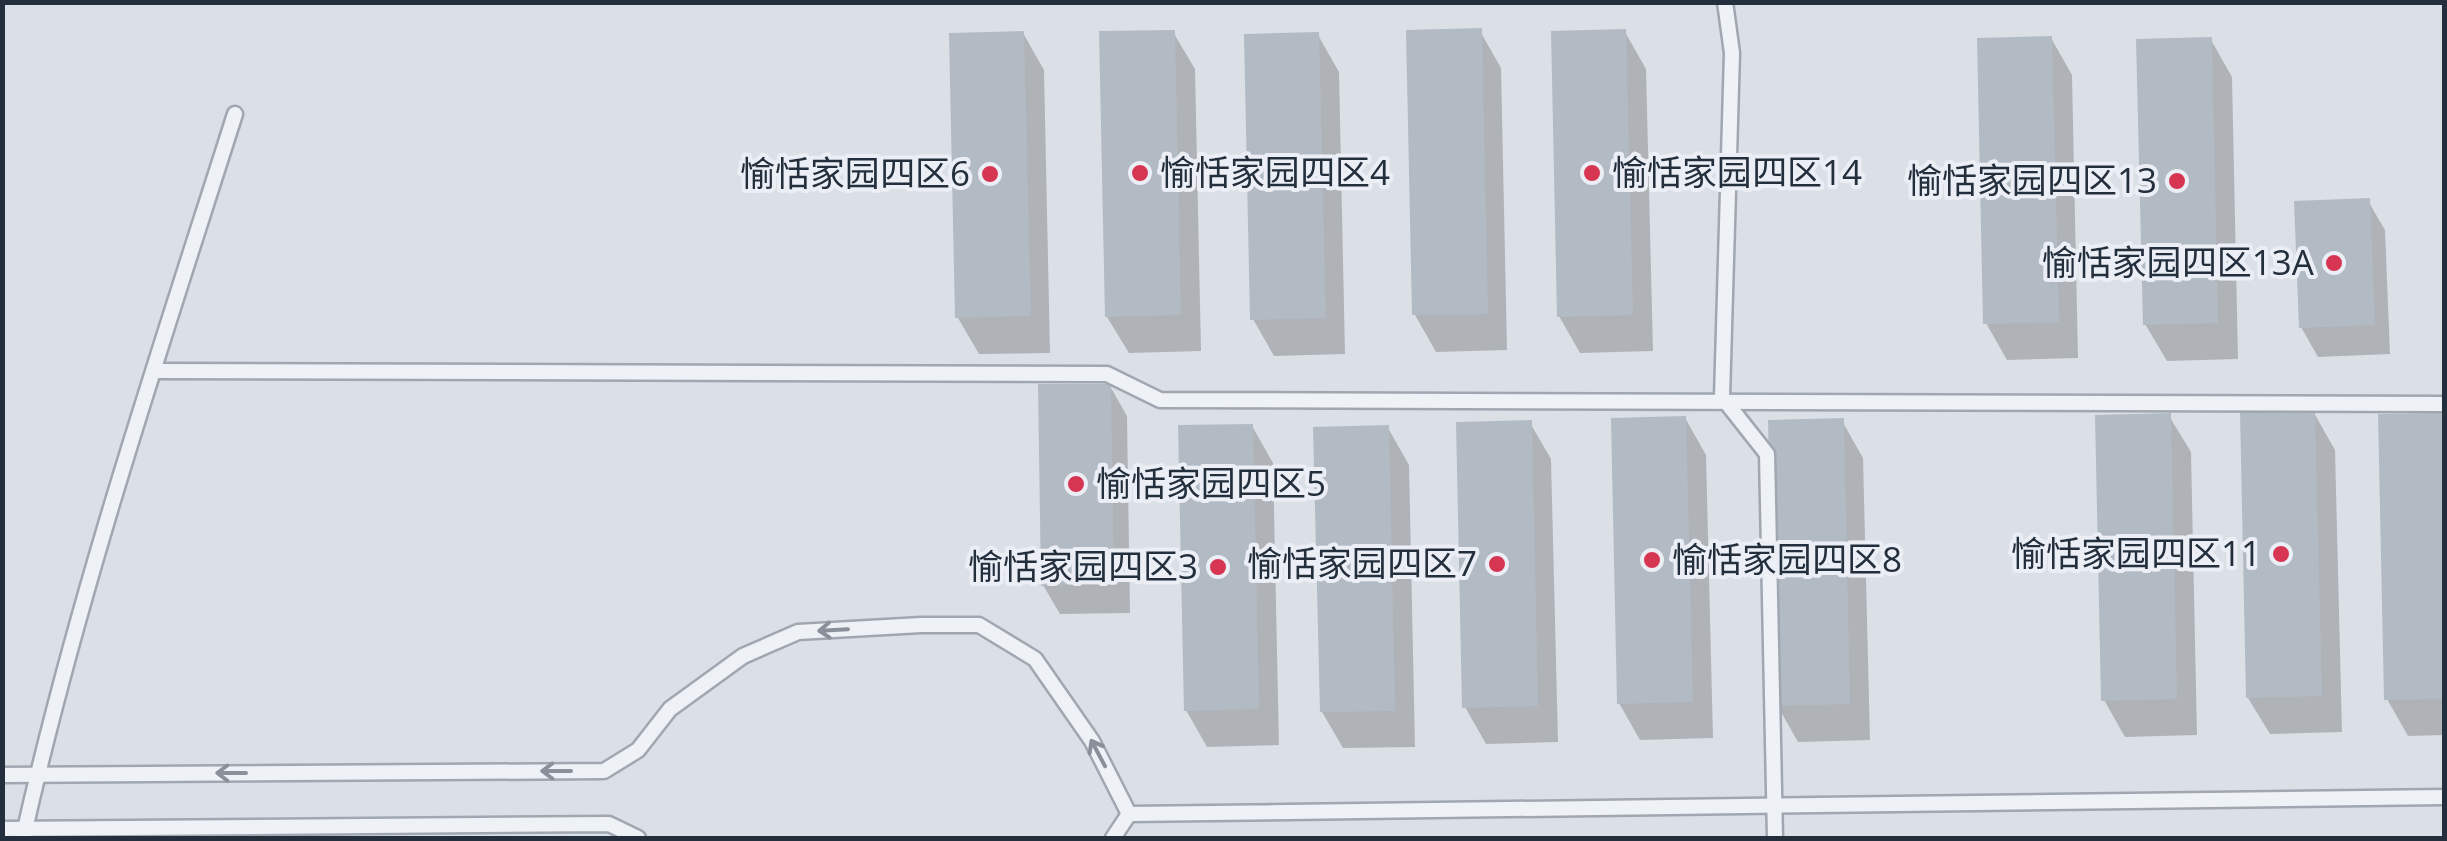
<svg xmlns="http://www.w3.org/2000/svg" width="2447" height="841" font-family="'Open Sans','Noto Sans SC',sans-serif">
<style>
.shadow{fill:#0003}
.building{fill:#b2bac4}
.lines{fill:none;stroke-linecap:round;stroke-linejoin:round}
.service-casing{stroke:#a0a7b1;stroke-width:19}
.service{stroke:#eef1f5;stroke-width:14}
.oneway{stroke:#89909a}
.poi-dot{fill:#d73653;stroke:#ebeff5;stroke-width:4}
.labels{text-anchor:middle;stroke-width:8;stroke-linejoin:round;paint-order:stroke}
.poi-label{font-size:35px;fill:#242f3e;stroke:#ebeff5;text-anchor:end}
</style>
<rect width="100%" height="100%" fill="#dbe0e7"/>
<g class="shadow">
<polygon points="1480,31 1501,68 1507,350 1436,352 1415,315"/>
<polygon points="1173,32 1195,69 1201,351 1129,353 1107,317"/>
<polygon points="1625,32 1646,69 1653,351 1580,353 1559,316"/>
<polygon points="1023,33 1044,70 1050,353 979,354 958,318"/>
<polygon points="1318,35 1339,72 1345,354 1274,356 1253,319"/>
<polygon points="2051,38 2072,75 2078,358 2007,360 1986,323"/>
<polygon points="2211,40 2232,77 2238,359 2167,361 2145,324"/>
<polygon points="2368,201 2385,230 2390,354 2318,357 2301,327"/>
<polygon points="1110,386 1127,416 1130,613 1060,614 1043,585"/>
<polygon points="2314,413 2335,450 2342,732 2270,734 2248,698"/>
<polygon points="2444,415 2444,735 2408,736 2387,699 2381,417"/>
<polygon points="2169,416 2191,452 2197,735 2125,737 2104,700"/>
<polygon points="1685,418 1706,455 1713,738 1640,740 1619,703"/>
<polygon points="1842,421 1863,458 1870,740 1798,742 1777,705"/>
<polygon points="1530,423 1551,459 1558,742 1486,744 1465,707"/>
<polygon points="1252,426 1273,463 1279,745 1207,747 1186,710"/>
<polygon points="1388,428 1409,465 1415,747 1343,748 1322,712"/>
</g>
<g class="building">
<polygon points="1482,28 1488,314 1412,315 1406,30"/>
<polygon points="1626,29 1633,315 1557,317 1551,31"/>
<polygon points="1175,30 1181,315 1105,317 1099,31"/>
<polygon points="1024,31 1031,316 955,318 949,33"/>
<polygon points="1319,32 1326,318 1250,320 1244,34"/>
<polygon points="2052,36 2059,322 1983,324 1977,38"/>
<polygon points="2212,37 2218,323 2143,325 2136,39"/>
<polygon points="2370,198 2375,325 2299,328 2294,201"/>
<polygon points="1038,384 1111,384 1114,584 1041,586"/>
<polygon points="2315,411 2322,696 2246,698 2240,412"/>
<polygon points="2171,413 2177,699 2101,701 2095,415"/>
<polygon points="2444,413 2444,699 2384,700 2378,414"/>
<polygon points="1686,416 1693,702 1617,704 1611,418"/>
<polygon points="1844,418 1850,704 1774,706 1768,420"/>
<polygon points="1532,420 1538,706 1462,708 1456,422"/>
<polygon points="1253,424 1259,709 1184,711 1178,425"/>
<polygon points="1389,425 1395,711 1320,712 1313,427"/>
</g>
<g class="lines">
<g class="service-casing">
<g id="service">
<polyline points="1725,2 1732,53 1722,397 1767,454 1775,838"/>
<polyline points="154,371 1107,374 1160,400 2444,404"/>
<polyline points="2,775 604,771 638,750 670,709 743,656 798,632 921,625 979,625 1035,659 1092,741 1129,814 1113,838"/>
<polyline points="1129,814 2444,797"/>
<polyline points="2,829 609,824 638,838"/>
<path d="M23,838C78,593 159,353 235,114"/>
</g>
</g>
<use href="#service" class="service"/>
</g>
<defs><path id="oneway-shaft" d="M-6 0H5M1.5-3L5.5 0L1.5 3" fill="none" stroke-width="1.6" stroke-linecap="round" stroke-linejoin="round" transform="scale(2.5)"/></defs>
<g class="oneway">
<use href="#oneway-shaft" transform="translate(833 630) rotate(177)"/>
<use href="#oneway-shaft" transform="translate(1098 753) rotate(-118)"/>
<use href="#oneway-shaft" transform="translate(556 771) rotate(180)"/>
<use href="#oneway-shaft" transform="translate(231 773) rotate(180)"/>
</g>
<g class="poi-dot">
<circle cx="1140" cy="173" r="10"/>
<circle cx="1592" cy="173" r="10"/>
<circle cx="990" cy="174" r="10"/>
<circle cx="2177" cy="181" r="10"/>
<circle cx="2334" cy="263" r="10"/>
<circle cx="1076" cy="484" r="10"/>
<circle cx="2281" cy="554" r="10"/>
<circle cx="1652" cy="560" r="10"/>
<circle cx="1497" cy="564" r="10"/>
<circle cx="1218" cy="567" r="10"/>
</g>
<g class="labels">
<g class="poi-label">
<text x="1160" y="185" text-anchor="start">愉恬家园四区4</text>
<text x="1612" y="185" text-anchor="start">愉恬家园四区14</text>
<text x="970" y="186">愉恬家园四区6</text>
<text x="2157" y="193">愉恬家园四区13</text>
<text x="2314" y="275">愉恬家园四区13A</text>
<text x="1096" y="496" text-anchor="start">愉恬家园四区5</text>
<text x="2261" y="566">愉恬家园四区11</text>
<text x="1672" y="572" text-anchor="start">愉恬家园四区8</text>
<text x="1477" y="576">愉恬家园四区7</text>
<text x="1198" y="579">愉恬家园四区3</text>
</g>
</g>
<rect width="2447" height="841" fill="none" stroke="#242f3e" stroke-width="10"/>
</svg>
